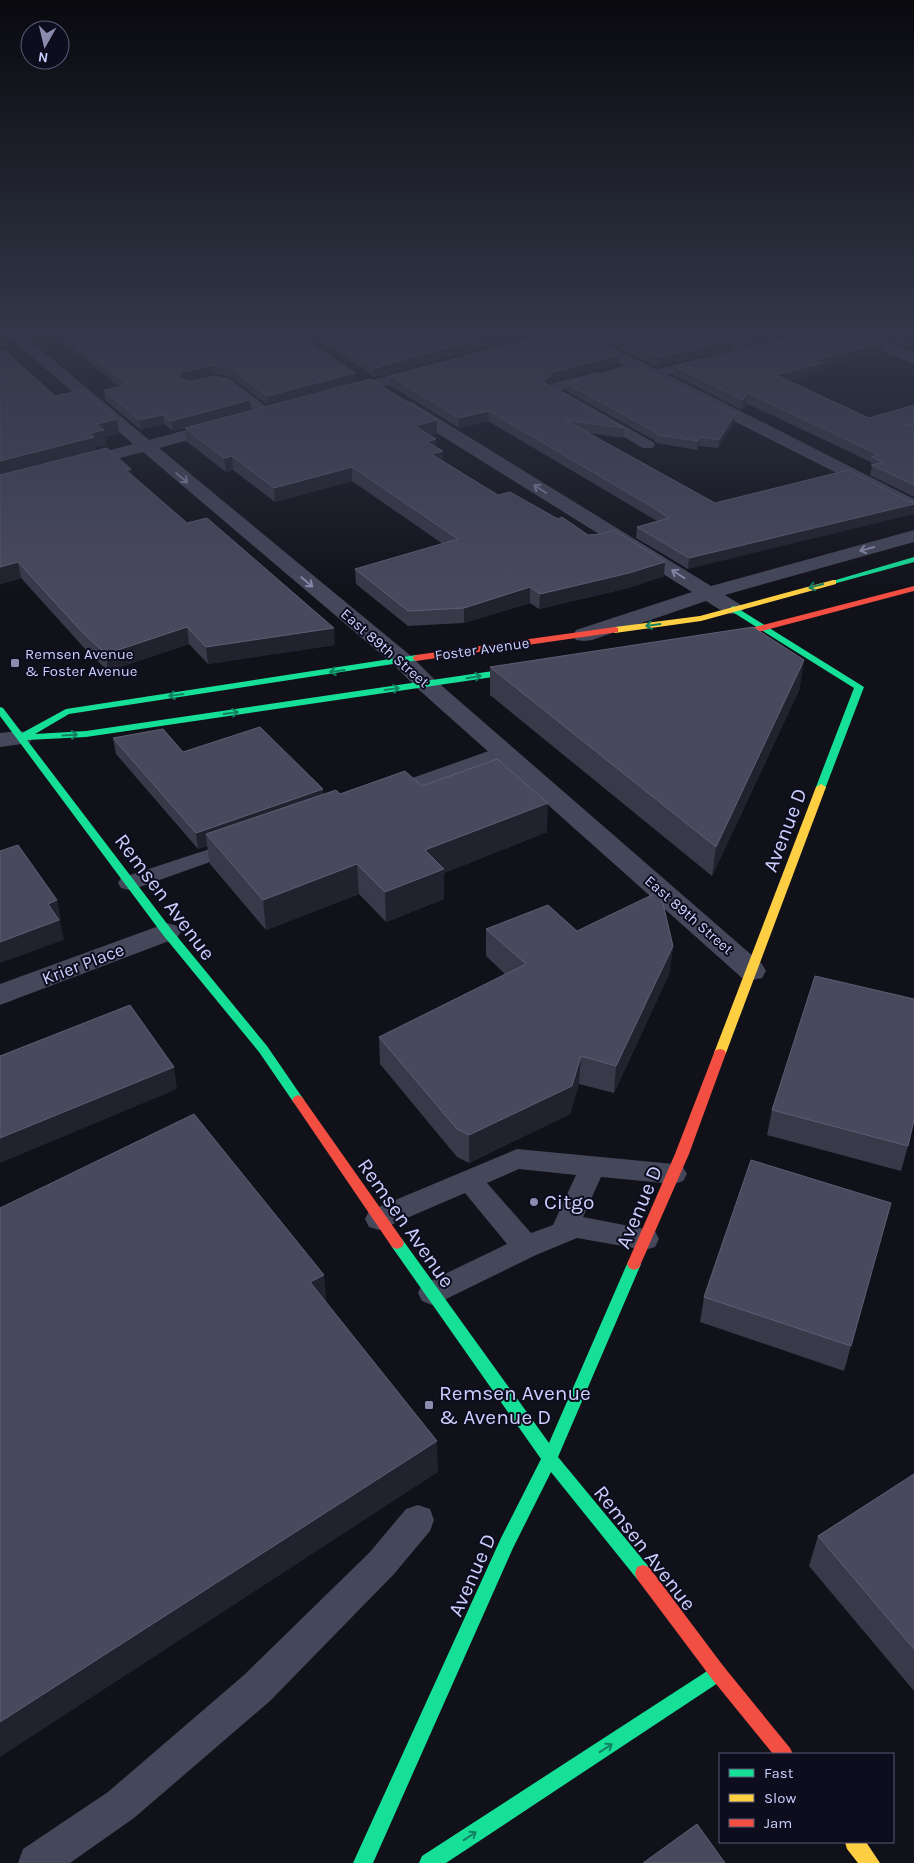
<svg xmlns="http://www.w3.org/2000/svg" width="914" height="1863" font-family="Karla,sans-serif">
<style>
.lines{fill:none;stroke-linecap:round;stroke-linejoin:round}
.lane{fill:#45485b;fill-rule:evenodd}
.street{fill:#45485b;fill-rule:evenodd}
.fast{fill:#16e098;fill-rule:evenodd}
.slow{fill:#ffcf43;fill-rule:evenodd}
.jam{fill:#f24e42;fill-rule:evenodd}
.wall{fill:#39394a}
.shaded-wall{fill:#22222e}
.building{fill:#49495d;stroke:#5d5e76}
.oneway{stroke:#888cac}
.oneway2{stroke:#128161}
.poi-dot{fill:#8a8cae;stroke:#0d0d1e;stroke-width:2}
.labels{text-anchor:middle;stroke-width:4;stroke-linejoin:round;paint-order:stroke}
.far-street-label{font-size:15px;fill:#cbcffd;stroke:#0d0d1e}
.far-poi-label{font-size:15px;fill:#cbcffd;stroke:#0d0d1e;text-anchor:start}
.street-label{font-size:18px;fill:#cbcffd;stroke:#0d0d1e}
.near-street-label{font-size:21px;fill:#cbcffd;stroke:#0d0d1e}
.near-poi-label{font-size:21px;fill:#cbcffd;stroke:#0d0d1e;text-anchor:start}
</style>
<rect width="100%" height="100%" fill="#11111a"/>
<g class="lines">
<g class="lane">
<polygon points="706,333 723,333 754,348 756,351 754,354 655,378 650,377 649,374 650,371 738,350"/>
<polygon points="596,372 601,373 603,376 601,379 561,390 653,442 655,445 653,448 643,448 545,391 553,383"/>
<polygon points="214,376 229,378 275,413 268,417 263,416 220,385 214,384 192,389 185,385 187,382"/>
<polygon points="503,746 510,748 513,752 510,756 395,797 388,799 381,797 378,793 381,789"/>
<polygon points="237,840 244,842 248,846 244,850 137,888 129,890 121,888 118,883 121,878"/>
<path d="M517,1149L674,1164L683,1167L687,1174L683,1181L674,1184L601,1177L583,1217L655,1231L659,1239L655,1247L645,1250L577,1238L536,1255L442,1301L432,1305L422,1301L418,1293L422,1285L507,1244L465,1193L379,1230L369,1227L365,1219L369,1211ZM519,1169L576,1175L553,1225L531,1233L487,1183Z"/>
<polygon points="418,1505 430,1509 434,1520 430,1531 394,1574 270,1701 134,1818 70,1863 18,1863 23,1849 108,1792 244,1675 370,1552 406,1509"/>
</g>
<g class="street">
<polygon points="4,333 21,333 149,440 223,420 229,421 231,425 229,429 159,448 411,656 434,679 762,964 766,971 762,978 752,980 742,978 418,689 395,666 143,452 78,469 72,468 69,464 72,460 133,444"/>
<polygon points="563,333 583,333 713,397 914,499 914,512 565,336"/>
<polygon points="845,333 866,333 914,353 914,364 847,336"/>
<polygon points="425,366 431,368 433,371 431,374 341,398 335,396 333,393 335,390"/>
<path d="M406,401L412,402L711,586L914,530V542L725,595L741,605L744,609L741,613C727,617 718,608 706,601L592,640L584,641L576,640L573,635L576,630L692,592L400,410L398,406L400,402Z"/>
<polygon points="21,731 29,733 33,738 29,743 0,747 0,733"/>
<polygon points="167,923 177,926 181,932 177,938 0,1005 0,984"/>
</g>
<g class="fast">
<polygon points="914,557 914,562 833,584 829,582"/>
<polygon points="734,606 864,687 825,789 817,789 816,787 854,688 731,611 731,607"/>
<polygon points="416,655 419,656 419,660 69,714 35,734 86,731 527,666 532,669 527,672 86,737 27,740 171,929 267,1046 304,1100 302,1103 294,1103 259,1052 163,935 0,716 0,707 3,708 22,733 66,709"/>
<polygon points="397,1237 402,1239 549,1443 627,1264 629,1260 634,1258 639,1260 641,1264 558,1457 649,1567 651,1573 649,1579 643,1581 637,1579 551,1472 513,1548 373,1863 353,1863 501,1538 541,1459 392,1247 390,1243 392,1239"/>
<polygon points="718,1664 724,1667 727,1673 724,1679 446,1863 419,1863 422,1856"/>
</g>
<g class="slow">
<polygon points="833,580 836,580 836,584 701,621 615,633 611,630 615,627 700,616"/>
<polygon points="821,784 826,787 726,1053 724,1056 716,1056 714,1053 816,787"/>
<polygon points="845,1842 866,1842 880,1863 858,1863 847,1849"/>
</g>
<g class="jam">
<polygon points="914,586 914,591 754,633 750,630 751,628"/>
<polygon points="615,627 618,628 618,632 416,661 412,658 416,655"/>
<polygon points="720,1049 724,1050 726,1053 689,1154 639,1268 634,1270 629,1268 627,1264 675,1154 714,1053 716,1050"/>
<polygon points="298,1095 302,1097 402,1239 404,1243 402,1247 397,1249 392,1247 294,1103 292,1100 294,1097"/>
<polygon points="643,1565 649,1567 724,1667 790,1748 793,1754 773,1754 712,1679 637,1579 635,1573 637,1567"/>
</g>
</g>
<g class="wall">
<polygon points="52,333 295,333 355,382 268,405 230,377 214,374 186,381 188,382 250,400 251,410 173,431 164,424 141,430 105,400 104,390 120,387"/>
<polygon points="306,333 534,333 375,377"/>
<polygon points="588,333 721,333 733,349 657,367"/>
<polygon points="728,333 796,333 751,345"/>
<polygon points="872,333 914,333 914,344 903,346"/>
<polygon points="0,352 55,396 119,434 105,437 106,445 96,447 96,450 131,474 187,523 335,645 208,664 189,644 108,671 86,650 21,578 0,584"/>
<polygon points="880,352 823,367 822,372 789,381 869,418 914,405 914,497 870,475 872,467 871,467 871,462 746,403 742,410 673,375 674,366"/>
<polygon points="617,364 553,381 549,385 624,428 623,438 589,433 715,503 688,569 636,538 637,527 657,521 488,421 459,428 391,386 390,376"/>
<polygon points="566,383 735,414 734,422 718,448 699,446 697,450 656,443 654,440 566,391"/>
<polygon points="185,428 437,434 430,435 436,439 436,447 443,461 498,495 558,519 664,576 628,588 539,609 530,603 464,623 408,626 356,584 355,569 443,544 352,481 275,502 233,470 226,472 186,441"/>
<polygon points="490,667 800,688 712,876 490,695"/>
<polygon points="113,738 183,752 323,789 323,794 340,794 422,786 547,832 444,873 444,899 386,922 359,894 266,930 210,864 207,846 198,849 116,754"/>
<polygon points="486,929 577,931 673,946 669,974 614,1093 579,1084 570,1114 469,1163 457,1157 380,1064 379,1037 505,974 486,956"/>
<polygon points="772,1110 908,1146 901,1171 767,1135"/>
<polygon points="891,1203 844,1371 700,1322 704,1297"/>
<polygon points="914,1474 914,1691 809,1566 818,1536"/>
</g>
<g class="shaded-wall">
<polygon points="501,333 534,333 375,377 375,368"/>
<polygon points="761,333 796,333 751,345 752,336"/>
<polygon points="914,335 914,344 903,346 904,337"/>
<polygon points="734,340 733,349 657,367 658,358"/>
<polygon points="882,343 880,352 823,367 822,372 775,385 776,375 815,360"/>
<polygon points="618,355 617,364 553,381 543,391 543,382 553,372"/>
<polygon points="213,365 214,374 184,381 179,377 182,372"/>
<polygon points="355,373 355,382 268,405 267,396"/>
<polygon points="748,393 746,403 742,410 743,400"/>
<polygon points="250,400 251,410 173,431 171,421"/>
<polygon points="489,411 488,421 459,428 459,418"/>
<polygon points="735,414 734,422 718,448 719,440"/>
<polygon points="163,415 164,424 141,430 139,420"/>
<polygon points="117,419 119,434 105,437 106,445 96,447 96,452 0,477 0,461 90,433 97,424"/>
<polygon points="437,420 437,434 415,439 415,426"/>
<polygon points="700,437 699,446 697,450 698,441"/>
<polygon points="436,439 436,453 427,442"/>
<polygon points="443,451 443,465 431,454"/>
<polygon points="232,456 233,470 226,472 224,458"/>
<polygon points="352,467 352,481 275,502 274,488"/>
<polygon points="131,469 133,484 126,470"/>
<polygon points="914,504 914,514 688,569 689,558"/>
<polygon points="18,562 21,578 0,584 0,567"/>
<polygon points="665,562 664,576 628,588 539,609 540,594"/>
<polygon points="530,587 530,603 464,623 464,608"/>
<polygon points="187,627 189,644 108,671 106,654"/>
<polygon points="334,628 335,645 208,664 206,647"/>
<polygon points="804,660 800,688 712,876 716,847"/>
<polygon points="323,789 324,806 206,834 207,846 198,849 196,833"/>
<polygon points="548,803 547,832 444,873 444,899 386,922 385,892 425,850"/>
<polygon points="357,864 359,894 266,930 263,900"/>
<polygon points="57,900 61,920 60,921 64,940 0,963 0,942 48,904"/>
<polygon points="673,946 669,974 614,1093 616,1066"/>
<polygon points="581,1056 579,1084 570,1114 469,1163 469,1135"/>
<polygon points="174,1067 177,1089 0,1163 0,1138"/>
<polygon points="324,1275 327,1306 310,1282"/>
<polygon points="437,1441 438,1472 0,1757 0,1722"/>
</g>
<g class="building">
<polygon points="62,333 295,333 355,373 267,396 229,367 213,365 182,372 179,377 188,382 213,376 218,377 250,400 171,421 163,415 139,420 104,390 128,385"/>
<polygon points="320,333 501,333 375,368"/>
<polygon points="552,333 574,333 618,355 553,372 543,382 624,428 565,420 715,503 848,470 908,501 914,502 914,504 689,558 637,527 669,518 654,508 489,411 459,418 390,376"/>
<polygon points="607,333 721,333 734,340 658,358"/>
<polygon points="748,333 761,333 752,336"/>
<polygon points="808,333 860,333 882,343 815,360 823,363 776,375 869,418 914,405 914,425 905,424 914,428 914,485 872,465 883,462 872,457 879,455 748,393 743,400 674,366"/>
<polygon points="896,333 914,333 914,335 904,337"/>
<polygon points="5,351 55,396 82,390 117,419 97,424 104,430 90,433 94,437 0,461 0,352"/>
<polygon points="634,364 735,414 719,440 700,437 698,441 657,435 655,432 566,383"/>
<polygon points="370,379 437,420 415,426 436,439 427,442 443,451 431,454 498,495 510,492 558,519 562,517 588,535 602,534 614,530 665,562 629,573 540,594 530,587 464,608 408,611 355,569 458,539 352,467 274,488 232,456 224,458 185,428"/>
<polygon points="107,448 131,469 126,470 187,523 207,518 334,628 206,647 187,627 106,654 83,633 18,562 0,567 0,475"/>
<polygon points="753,627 804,660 716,847 490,667"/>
<polygon points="260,727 323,789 196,833 113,738 163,729 183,752"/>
<polygon points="497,759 548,803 425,850 444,869 385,892 357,864 263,900 206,834 336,790 340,794 405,771 422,786"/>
<polygon points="18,845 57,900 48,904 59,920 0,942 0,851"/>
<polygon points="660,891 673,946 616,1066 581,1056 572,1086 469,1135 457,1129 379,1037 526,964 486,929 548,905 577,931"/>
<polygon points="815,976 914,999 914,1120 908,1146 772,1110"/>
<polygon points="130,1005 174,1067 0,1138 0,1056"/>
<polygon points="194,1114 324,1275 310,1282 437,1441 0,1722 0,1208"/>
<polygon points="751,1160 891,1203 851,1346 704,1297"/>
<polygon points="914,1474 914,1649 818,1536"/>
<polygon points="697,1824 725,1863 643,1863"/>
</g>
<defs><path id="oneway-shaft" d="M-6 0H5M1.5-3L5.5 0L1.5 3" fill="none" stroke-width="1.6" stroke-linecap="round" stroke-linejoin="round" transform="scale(1.25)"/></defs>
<g class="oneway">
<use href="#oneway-shaft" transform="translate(182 478) rotate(40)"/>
<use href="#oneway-shaft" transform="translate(540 489) rotate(-148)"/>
<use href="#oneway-shaft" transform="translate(867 549) rotate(165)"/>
<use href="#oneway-shaft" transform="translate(678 574) rotate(-148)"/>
<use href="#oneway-shaft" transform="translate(307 582) rotate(40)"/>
</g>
<g class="oneway2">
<use href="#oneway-shaft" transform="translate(816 586) rotate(165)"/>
<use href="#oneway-shaft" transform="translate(653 625) rotate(172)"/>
<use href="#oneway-shaft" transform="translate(337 671) rotate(172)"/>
<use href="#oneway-shaft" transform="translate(474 677) rotate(-9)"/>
<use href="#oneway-shaft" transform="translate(392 689) rotate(-8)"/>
<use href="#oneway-shaft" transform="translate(176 695) rotate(172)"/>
<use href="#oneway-shaft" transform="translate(231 713) rotate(-8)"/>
<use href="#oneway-shaft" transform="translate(70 735) rotate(-3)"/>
<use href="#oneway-shaft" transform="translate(606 1748) rotate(-33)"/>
<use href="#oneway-shaft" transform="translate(470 1836) rotate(-33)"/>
</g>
<linearGradient id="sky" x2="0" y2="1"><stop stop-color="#09090e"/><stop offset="0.56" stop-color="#323849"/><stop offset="1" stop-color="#323849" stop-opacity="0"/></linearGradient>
<rect width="914" height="594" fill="url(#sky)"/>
<g class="poi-dot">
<rect x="10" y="658" width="10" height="10" rx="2.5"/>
<circle cx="534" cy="1202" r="5"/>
<rect x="424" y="1400" width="10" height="10" rx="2.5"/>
</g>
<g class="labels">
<g class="far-street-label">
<text transform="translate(385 648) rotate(41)" y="5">East 89th Street</text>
<text transform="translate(482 649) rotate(-8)" y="5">Foster Avenue</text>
<text transform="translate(689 915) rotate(41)" y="5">East 89th Street</text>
</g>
<g class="far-poi-label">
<text x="25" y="659">Remsen Avenue<tspan x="25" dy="17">&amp; Foster Avenue</tspan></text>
</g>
<g class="street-label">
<text transform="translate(83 964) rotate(-21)" y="6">Krier Place</text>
</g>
<g class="near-street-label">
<text transform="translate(785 830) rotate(-69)" y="7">Avenue D</text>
<text transform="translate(165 897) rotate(53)" y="7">Remsen Avenue</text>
<text transform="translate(639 1207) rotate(-67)" y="7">Avenue D</text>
<text transform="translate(406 1223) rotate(55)" y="7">Remsen Avenue</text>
<text transform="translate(645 1548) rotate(52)" y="7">Remsen Avenue</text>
<text transform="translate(472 1575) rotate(-66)" y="7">Avenue D</text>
</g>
<g class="near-poi-label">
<text x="544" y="1209">Citgo</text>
<text x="439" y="1400">Remsen Avenue<tspan x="439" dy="24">&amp; Avenue D</tspan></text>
</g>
</g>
<rect x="719" y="1753" width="175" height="90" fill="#0d0d1e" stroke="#595b77"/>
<rect x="729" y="1769" width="25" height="8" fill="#16e098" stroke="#595b77"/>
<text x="764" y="1778" font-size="15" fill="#cbcffd">Fast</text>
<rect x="729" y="1794" width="25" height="8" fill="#ffcf43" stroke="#595b77"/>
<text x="764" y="1803" font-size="15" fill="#cbcffd">Slow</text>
<rect x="729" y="1819" width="25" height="8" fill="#f24e42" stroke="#595b77"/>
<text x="764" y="1828" font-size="15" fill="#cbcffd">Jam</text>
<g transform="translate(45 45) rotate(188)"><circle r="24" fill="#0d0d1e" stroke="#595b77"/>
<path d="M0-4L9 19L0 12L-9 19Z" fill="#8a8cae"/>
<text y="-8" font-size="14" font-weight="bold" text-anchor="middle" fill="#cbcffd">N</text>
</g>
</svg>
